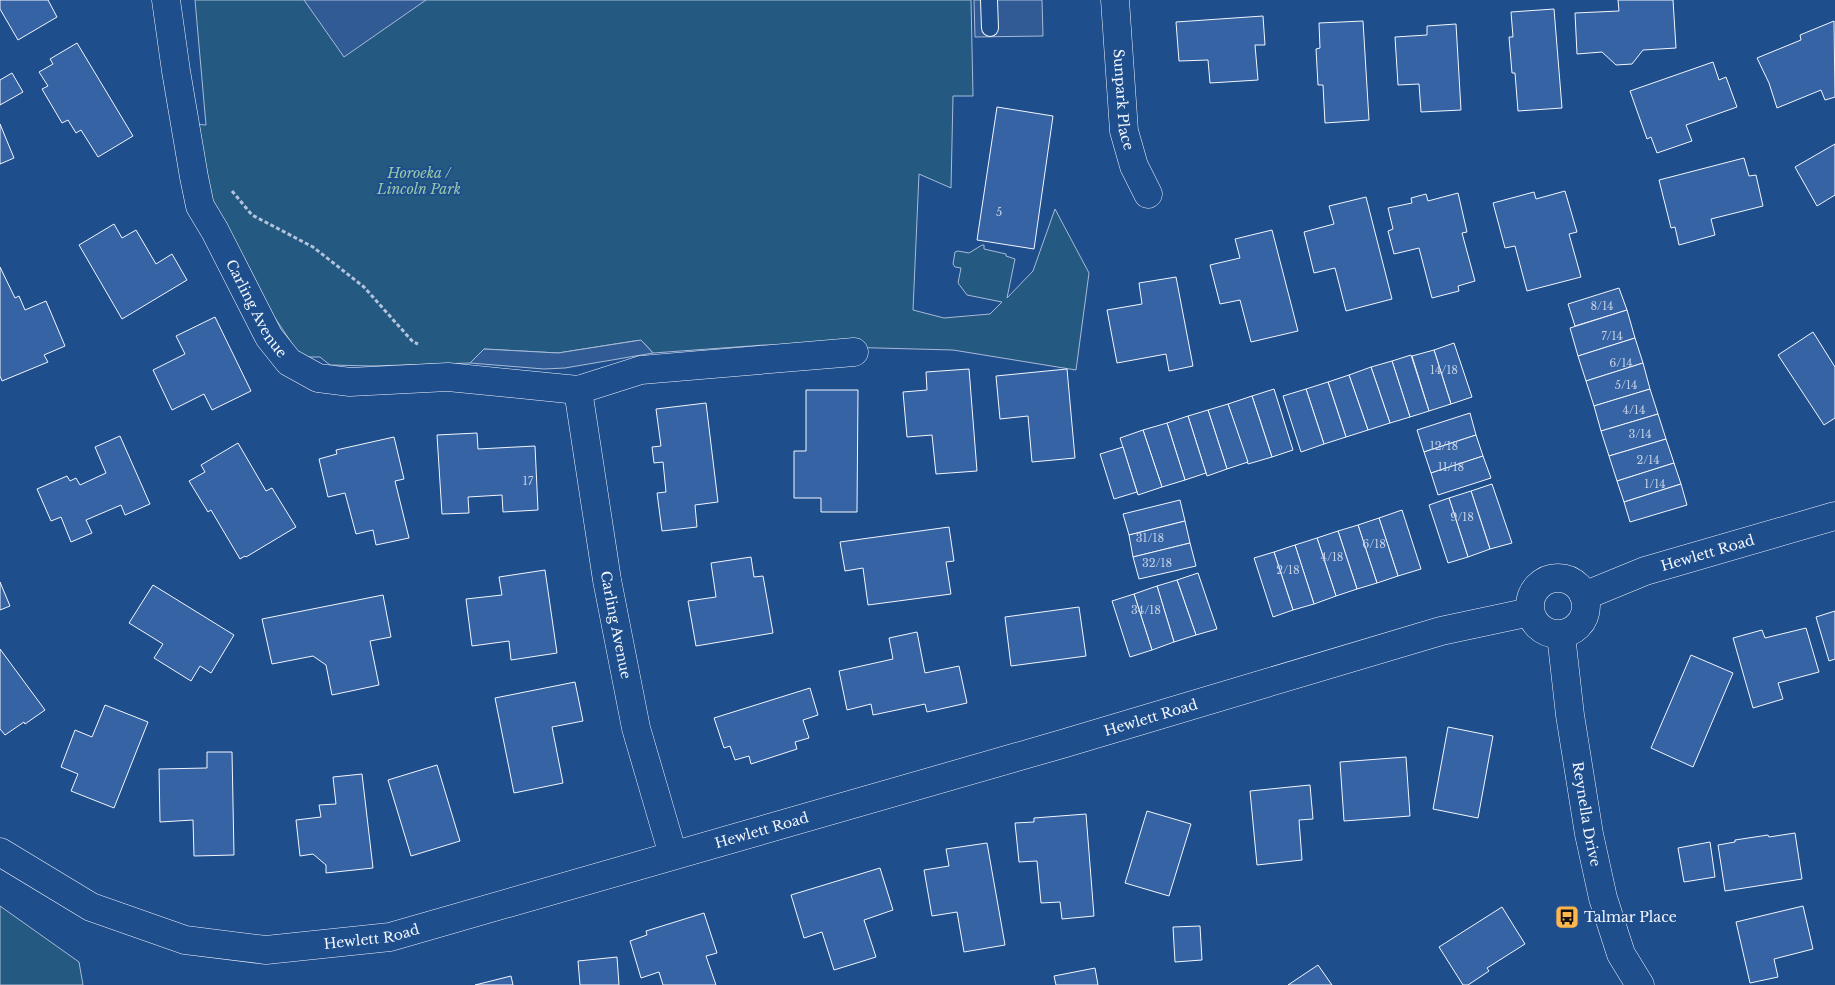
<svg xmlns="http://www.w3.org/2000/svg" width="1835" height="985" font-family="'Libre Baskerville',serif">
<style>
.green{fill:#245a82;stroke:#a8bbd7}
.parking{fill:#305b95;stroke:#a8bbd7}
.building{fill:#3563a3;stroke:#f2f6ff}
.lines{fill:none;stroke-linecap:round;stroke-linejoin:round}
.lane-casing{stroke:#f2f6ff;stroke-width:18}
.street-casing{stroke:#f2f6ff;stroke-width:29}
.path{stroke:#b3c4dc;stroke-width:3;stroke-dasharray:4 2.5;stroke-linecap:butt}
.lane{stroke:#1f4e8c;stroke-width:16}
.street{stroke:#1f4e8c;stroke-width:28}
.labels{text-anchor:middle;stroke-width:4;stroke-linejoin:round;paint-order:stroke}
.number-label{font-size:11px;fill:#c3d1e8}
.street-label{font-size:14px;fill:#f2f6ff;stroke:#1f4e8c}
.park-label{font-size:14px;font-style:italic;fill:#97c8a6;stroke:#1f4e8c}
.poi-label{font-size:14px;fill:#f2f6ff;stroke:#1f4e8c;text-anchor:start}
</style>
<rect width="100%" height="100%" fill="#1f4e8c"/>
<g class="green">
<polygon points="195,0 971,0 973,96 953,96 951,188 919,174 913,310 944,318 990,314 1002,302 967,295 958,283 961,268 955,267 953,264 955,252 958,251 969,253 982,245 984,245 984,249 1006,254 1006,256 1015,259 1007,298 1033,271 1055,209 1089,273 1076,370 953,350 764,345 653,353 642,341 634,341 558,353 484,349 470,363 371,366 330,365 320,357 301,357 269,309 209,199 193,124 206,125"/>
<polygon points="0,906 79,962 83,985 0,985"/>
</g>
<g class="parking">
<polygon points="304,0 426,0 344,57"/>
<polygon points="974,0 1042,0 1043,36 975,37"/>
<polygon points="641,340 653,353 565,368 544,369 470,363 484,349 558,353"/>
</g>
<g class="building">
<polygon points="0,0 48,0 57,17 18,40 0,9"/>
<polygon points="1618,0 1673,0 1676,48 1643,50 1632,64 1616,65 1602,52 1577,54 1575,13 1619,11"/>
<polygon points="1554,9 1562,108 1518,111 1515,73 1512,73 1509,37 1513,37 1511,12"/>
<polygon points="1263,16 1265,45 1255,45 1258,80 1210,83 1208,60 1179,61 1176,22"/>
<polygon points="1363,21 1369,120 1325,123 1323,85 1318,85 1316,49 1320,48 1319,23"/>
<polygon points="1834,21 1835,97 1825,100 1821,90 1777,108 1769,83 1757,58 1801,40 1800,35"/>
<polygon points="1456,24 1461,110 1421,112 1419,84 1398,85 1395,37 1427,35 1427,26"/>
<polygon points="77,43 133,136 98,157 81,130 76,133 68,120 62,123 42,89 48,86 39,72 53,64 50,59"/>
<polygon points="1713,62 1719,80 1726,77 1737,107 1686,125 1692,141 1657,153 1651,137 1647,139 1630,91"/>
<polygon points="12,73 23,92 0,105 0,80"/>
<polygon points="997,107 1053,116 1034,249 977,240"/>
<polygon points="0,124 14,158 0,164"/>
<polygon points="1835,144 1835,195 1817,206 1795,167"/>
<polygon points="1744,158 1749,176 1756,175 1763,206 1711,219 1715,235 1679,245 1675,227 1671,228 1659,180"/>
<polygon points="1565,191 1577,232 1569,234 1581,277 1527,291 1515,246 1505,248 1493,203 1534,192 1536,199"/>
<polygon points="1458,193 1467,232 1462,233 1475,281 1458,286 1459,291 1432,298 1419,248 1394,254 1388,231 1393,229 1388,208 1412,203 1411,198 1426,194 1428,201"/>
<polygon points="1366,197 1392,299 1346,311 1335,268 1314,273 1304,232 1334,224 1329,206"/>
<polygon points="114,224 122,238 136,230 156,264 172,254 187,280 122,319 79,245"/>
<polygon points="1272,230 1298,331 1251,342 1240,300 1220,304 1210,265 1240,258 1235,239"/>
<polygon points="0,267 15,298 19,296 25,310 46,301 65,346 44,355 48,362 2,381 0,376"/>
<polygon points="1176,277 1193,366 1169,371 1166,354 1117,363 1107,310 1142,304 1139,283"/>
<polygon points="1619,288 1627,310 1575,326 1568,304"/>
<polygon points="1627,310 1635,338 1578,356 1570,328"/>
<polygon points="215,317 251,391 212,410 204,394 172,410 153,370 185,354 176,336"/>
<polygon points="1813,332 1835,367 1835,418 1824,425 1778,355"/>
<polygon points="1635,338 1643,363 1586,381 1578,356"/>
<polygon points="1454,343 1472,397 1451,404 1434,350"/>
<polygon points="1434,350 1451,404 1429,411 1412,356"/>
<polygon points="1411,355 1429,411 1410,417 1392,361"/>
<polygon points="1392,361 1410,417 1390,423 1371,367"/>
<polygon points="1643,363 1650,389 1594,406 1586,381"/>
<polygon points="1371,367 1390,423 1368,430 1349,375"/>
<polygon points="969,369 977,471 936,474 932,435 907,437 903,392 927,390 926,372"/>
<polygon points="1067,369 1075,458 1032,462 1028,416 1000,419 996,376"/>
<polygon points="1349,375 1368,430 1346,437 1328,382"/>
<polygon points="1328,382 1346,437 1324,444 1306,389"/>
<polygon points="1274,389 1293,450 1272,457 1252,396"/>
<polygon points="1306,389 1324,444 1301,452 1283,396"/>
<polygon points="1650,389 1658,414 1601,431 1594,406"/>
<polygon points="806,390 858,390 857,512 821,512 821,498 794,498 794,451 806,451"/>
<polygon points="1252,396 1272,457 1248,464 1228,404"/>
<polygon points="706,403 718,502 695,505 697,527 662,531 657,493 666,492 663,462 654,463 652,447 661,446 656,409"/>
<polygon points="1228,404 1248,462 1227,469 1208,410"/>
<polygon points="1208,410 1227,469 1207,476 1188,416"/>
<polygon points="1470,413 1476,435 1424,452 1417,430"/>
<polygon points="1658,414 1666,439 1609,456 1601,431"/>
<polygon points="1188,416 1206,473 1185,480 1167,423"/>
<polygon points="1167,423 1185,480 1162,487 1143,430"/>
<polygon points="1143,430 1162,487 1138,495 1120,438"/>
<polygon points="477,433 478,449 535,446 538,510 503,512 502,495 468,497 469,513 442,514 437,435"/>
<polygon points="1476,435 1483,456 1431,473 1424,452"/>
<polygon points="120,436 150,504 125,515 121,505 86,520 92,533 71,542 61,517 51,521 37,489 67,476 70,481 76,478 80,485 106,473 95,447"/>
<polygon points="394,437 404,479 395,481 409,538 376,545 373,530 356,534 345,493 328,497 319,459 337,454 336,450"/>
<polygon points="1666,439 1674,463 1617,481 1609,456"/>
<polygon points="238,443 266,491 272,488 296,527 246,557 245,556 240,559 211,510 208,512 189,481 205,472 201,465"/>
<polygon points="1123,447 1137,492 1114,499 1100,454"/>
<polygon points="1483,456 1491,478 1438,495 1431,473"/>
<polygon points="1674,463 1681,484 1624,502 1617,481"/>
<polygon points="1492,484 1512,543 1490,549 1471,491"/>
<polygon points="1681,484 1687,505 1630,522 1624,502"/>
<polygon points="1471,491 1490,549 1468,557 1449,498"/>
<polygon points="1449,498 1468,557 1448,563 1429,505"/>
<polygon points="1180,500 1185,521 1129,535 1123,514"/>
<polygon points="1402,510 1421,569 1398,576 1379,518"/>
<polygon points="1379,518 1398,576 1377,583 1358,525"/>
<polygon points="1185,521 1190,543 1133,557 1129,535"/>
<polygon points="1358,525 1377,583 1357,589 1338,531"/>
<polygon points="949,527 954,561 946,562 951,594 868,605 863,568 845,571 840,542"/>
<polygon points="1338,531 1357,589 1336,596 1317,538"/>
<polygon points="1317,538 1336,596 1314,604 1295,545"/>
<polygon points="1190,543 1196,566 1139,579 1133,557"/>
<polygon points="1295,545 1314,604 1293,610 1274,552"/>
<polygon points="1274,552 1293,610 1273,617 1254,558"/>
<polygon points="751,557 754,577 763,576 773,633 696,646 688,601 716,597 711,563"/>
<polygon points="545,570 557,653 511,660 509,641 472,646 466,599 502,595 499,577"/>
<polygon points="1198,573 1217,629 1196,635 1177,580"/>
<polygon points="1177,580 1196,635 1174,642 1157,586"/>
<polygon points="0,582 10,606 0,610"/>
<polygon points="153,585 234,635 211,673 200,666 191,681 154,658 163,644 129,623"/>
<polygon points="1157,586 1174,642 1152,650 1134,594"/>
<polygon points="1134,594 1152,650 1130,657 1112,601"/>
<polygon points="383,595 391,637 370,641 379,685 332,695 326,665 313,656 272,664 262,619"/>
<polygon points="1079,607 1086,656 1011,666 1005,617"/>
<polygon points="1835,611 1835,659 1829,661 1816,617"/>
<polygon points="1806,628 1819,672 1778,683 1783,699 1753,708 1733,638 1762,630 1765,638"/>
<polygon points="917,632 925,673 959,666 967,703 927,712 925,704 873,715 871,704 847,710 839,671 893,659 889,638"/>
<polygon points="0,649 45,710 25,724 24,722 5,735 0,729"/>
<polygon points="1691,655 1733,673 1693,767 1651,748"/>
<polygon points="575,682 583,721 552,727 563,783 514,793 495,698"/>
<polygon points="810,688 818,715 803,720 809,738 795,742 797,749 751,764 749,756 735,760 730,746 724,748 714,718"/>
<polygon points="105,705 148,722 114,808 71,791 78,774 61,767 75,730 92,737"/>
<polygon points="1448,727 1493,736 1478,818 1433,809"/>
<polygon points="207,752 232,752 234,855 194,856 193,820 160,822 159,769 207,768"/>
<polygon points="1406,757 1410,816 1344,821 1340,762"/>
<polygon points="437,765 460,841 411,856 388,780"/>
<polygon points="362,774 373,868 326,873 326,865 313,854 300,856 296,820 321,817 319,805 336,804 333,777"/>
<polygon points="1310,785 1313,819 1299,820 1302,860 1257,865 1250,791"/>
<polygon points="1147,811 1191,824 1169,896 1125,883"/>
<polygon points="1086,814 1094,916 1062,919 1060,902 1041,903 1037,861 1019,862 1015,823 1034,822 1034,818"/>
<polygon points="1795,833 1802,879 1725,891 1718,845 1735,842 1735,840 1768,835 1769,837"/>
<polygon points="1710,842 1715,877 1684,882 1678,848"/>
<polygon points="987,843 1005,945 964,952 957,912 932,916 924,870 949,866 946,849"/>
<polygon points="880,868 893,910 864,920 876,957 834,970 822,932 804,938 791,895"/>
<polygon points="1803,906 1813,949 1774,959 1778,977 1750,983 1736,922"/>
<polygon points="1502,907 1525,944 1487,968 1489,971 1468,985 1463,985 1439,947"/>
<polygon points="704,913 717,953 706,956 716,985 663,985 659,972 641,978 630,941 647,935 646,931"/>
<polygon points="1200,926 1202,960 1175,962 1173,927"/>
<polygon points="617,957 619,985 580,985 578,961"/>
<polygon points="1318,965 1332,985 1288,985"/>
<polygon points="1095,968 1098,985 1056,985 1054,976"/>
<polygon points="511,976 513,985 475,985"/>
</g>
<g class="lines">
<g class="lane-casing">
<polyline id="lane" points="989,0 990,28"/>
</g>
<g class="street-casing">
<g id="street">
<path id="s1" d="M166,0L176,71L194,177L200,206L215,231L269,337L289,362L318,378L350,382L448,377L578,390L641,370L854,352"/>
<path id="s2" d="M1115,0L1124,131L1134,166L1148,194"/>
<path id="s3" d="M578,390L607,580L636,728L673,855"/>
<circle cx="1558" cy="606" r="28"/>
<path id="s4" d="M1584,596L1645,571L1835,516"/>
<path id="s5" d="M1561,635L1570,715L1589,834L1603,898L1621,954L1640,985"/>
<path id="s6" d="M0,852L91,907L185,940L266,950L390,937L1062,744L1441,631L1530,612"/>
</g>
</g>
<polyline class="path" points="232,191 252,215 313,247 364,287 413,342 418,344"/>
<use href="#lane" class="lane"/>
<use href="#street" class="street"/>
</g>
<defs>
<g id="bus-square" transform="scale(1.25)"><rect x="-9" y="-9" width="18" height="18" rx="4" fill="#ffb74d" stroke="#1f4e8c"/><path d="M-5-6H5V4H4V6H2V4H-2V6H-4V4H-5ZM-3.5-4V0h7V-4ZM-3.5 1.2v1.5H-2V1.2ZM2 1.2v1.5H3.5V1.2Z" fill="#111"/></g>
</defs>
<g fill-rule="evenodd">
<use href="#bus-square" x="1567" y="917"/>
</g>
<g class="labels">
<g class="number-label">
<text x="999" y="216">5</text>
<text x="1602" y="310">8/14</text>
<text x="1612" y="340">7/14</text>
<text x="1621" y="367">6/14</text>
<text x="1444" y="374">14/18</text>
<text x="1626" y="389">5/14</text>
<text x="1634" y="414">4/14</text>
<text x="1640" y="438">3/14</text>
<text x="1444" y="450">12/18</text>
<text x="1648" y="464">2/14</text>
<text x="1451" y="471">11/18</text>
<text x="528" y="485">17</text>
<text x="1655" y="488">1/14</text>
<text x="1462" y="521">9/18</text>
<text x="1150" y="542">31/18</text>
<text x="1374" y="548">6/18</text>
<text x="1332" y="561">4/18</text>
<text x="1157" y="567">32/18</text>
<text x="1288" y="574">2/18</text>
<text x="1146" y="614">34/18</text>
</g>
<g class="street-label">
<text dy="5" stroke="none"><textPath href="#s2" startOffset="100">Sunpark Place</textPath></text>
<text dy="5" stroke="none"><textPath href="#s1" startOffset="326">Carling Avenue</textPath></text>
<text dy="5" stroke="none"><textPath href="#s4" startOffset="131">Hewlett Road</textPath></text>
<text dy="5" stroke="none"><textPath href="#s3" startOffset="238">Carling Avenue</textPath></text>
<text dy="5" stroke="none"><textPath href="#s6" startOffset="1204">Hewlett Road</textPath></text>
<text dy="5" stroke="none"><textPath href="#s5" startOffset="181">Reynella Drive</textPath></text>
<text dy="5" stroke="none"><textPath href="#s6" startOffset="799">Hewlett Road</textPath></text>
<text dy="5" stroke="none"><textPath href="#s6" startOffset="394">Hewlett Road</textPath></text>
</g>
<g class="park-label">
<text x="419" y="178">Horoeka /<tspan x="419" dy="16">Lincoln Park</tspan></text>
</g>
<g class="poi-label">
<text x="1584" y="922">Talmar Place</text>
</g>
</g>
</svg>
